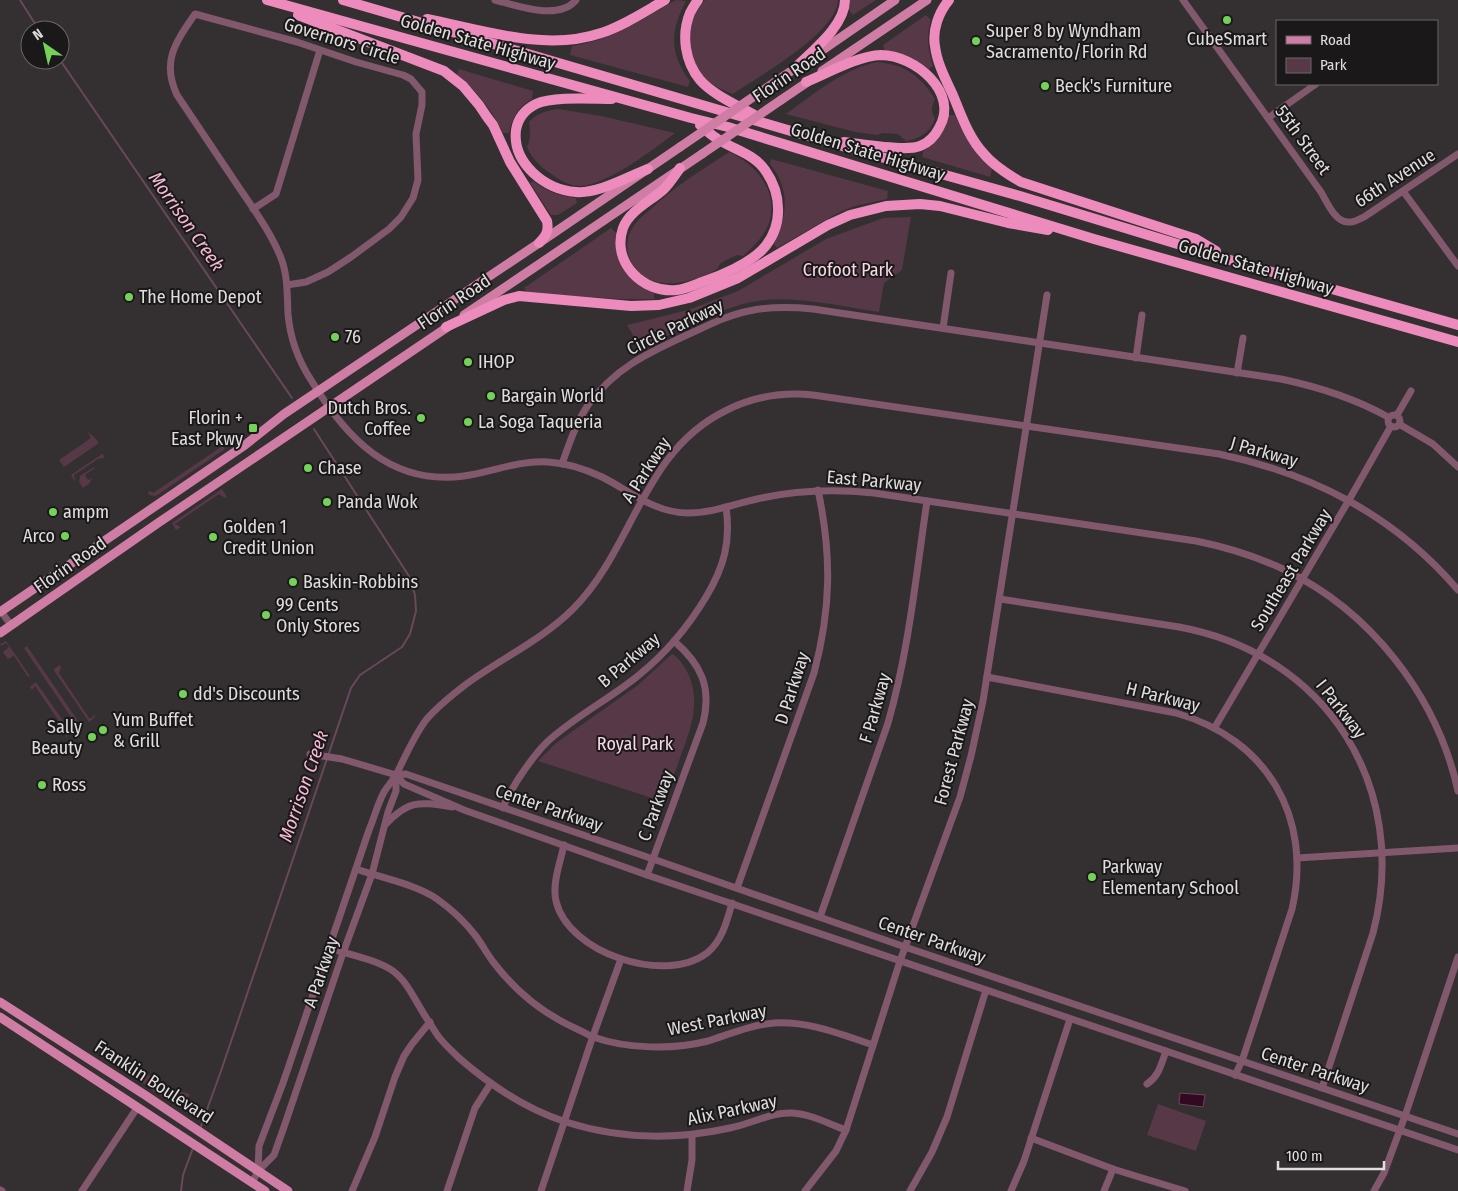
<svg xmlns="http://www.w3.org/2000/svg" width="1458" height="1191" font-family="'Fira Sans Condensed',sans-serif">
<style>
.green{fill:#563846}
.water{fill:#330921;stroke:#67495a}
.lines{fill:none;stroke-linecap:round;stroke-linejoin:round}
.stream{stroke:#67495a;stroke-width:2}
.minor{stroke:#81586c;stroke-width:7}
.major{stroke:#cf7da5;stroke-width:9}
.highway{stroke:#ed8bbc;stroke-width:10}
.major-bridge{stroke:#cf7da5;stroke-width:9}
.poi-dot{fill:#74d25b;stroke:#1a1819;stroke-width:2}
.labels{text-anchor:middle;stroke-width:4;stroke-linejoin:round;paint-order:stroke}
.poi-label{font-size:18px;fill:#e0ddde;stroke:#1a1819;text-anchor:start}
.street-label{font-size:18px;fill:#e0ddde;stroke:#1a1819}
.park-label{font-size:18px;fill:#f9d8e6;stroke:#1a1819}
.water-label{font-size:19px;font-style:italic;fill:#f7b8d5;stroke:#1a1819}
</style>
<rect width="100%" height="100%" fill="#342f31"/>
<g class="green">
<path d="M676,0L686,1C670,31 669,53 690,81L688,87L570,55L572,46C611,40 643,19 676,0Z"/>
<path d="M705,0H838C838,32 758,77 733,94C723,90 713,86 705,79C684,58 685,21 705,0Z"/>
<polygon points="850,0 876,0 853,15 849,10"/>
<path d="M926,15L931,20C926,36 928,50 933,66L929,69C915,59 902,53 885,51L883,45Z"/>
<path d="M877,62C904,64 921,76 935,99C932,106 930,111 935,118C931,132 920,139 906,141L898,134L883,133L877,135L855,132L786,114C814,94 843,69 877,62Z"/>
<path d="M459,69L533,91L532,99C518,107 512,118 509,133H503C492,110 477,91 457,75Z"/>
<path d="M558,109L601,116L675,133C654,149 607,185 581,186C569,186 559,180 550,173C540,167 531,157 527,147C531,138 530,131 529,122C537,113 546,111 558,109Z"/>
<path d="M948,115H955C964,136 975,154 992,169L990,177L922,157L924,149Z"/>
<path d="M729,152C758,165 783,196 766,230C760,240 752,248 743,256L738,255C732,257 726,260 721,263C719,265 718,268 717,269C713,272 707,274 703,276C679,286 646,289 632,263C625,251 626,237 633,227C638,219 645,214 652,208C675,186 702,170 729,152Z"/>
<path d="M771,159L888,191L887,199L855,206L840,212L777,248L774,244C787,216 791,190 770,164Z"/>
<path d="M533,181C546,191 559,196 576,198L577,203L558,215H551L530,183Z"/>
<path d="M911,217L902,270L884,283L879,312C841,307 796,295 758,301C719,307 676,332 641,349L627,325L688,310L738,291L826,239L883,218Z"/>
<path d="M611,228L617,234C614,262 627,283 654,293V299H619L528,293L524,288Z"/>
<polygon points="88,432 93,436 99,443 64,467 59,460 91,438"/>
<polygon points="220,441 225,449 156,496 149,495 148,492 150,491 153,493 221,447 218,443"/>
<polygon points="102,454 103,454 104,458 98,459 74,475 75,482 71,475"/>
<polygon points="94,467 95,468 85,475 88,480 92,478 90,483 83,488 79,482 80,476"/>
<polygon points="222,489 227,497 225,498 219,494 175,524 181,527 176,530 172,523"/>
<polygon points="6,641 30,676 28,677 14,656 8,659 3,652 9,647 6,643 1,646 0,644"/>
<polygon points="27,646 78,721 75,723 24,648"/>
<path d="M672,654C678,657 682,663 685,668C703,698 691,728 680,758C675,773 669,788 664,802L538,761L556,743L638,685Z"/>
<polygon points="60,665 61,667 59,673 89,718 92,718 94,714 95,717 89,722 55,672 54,669"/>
<polygon points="36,682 71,732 66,738 67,733 35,686 32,690 30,687"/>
<polygon points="130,1069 154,1077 149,1087 127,1073"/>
<polygon points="153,1084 160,1087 161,1086 190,1094 185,1104 178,1106 150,1089"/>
<polygon points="1158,1104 1206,1121 1196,1151 1147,1135"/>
</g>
<polygon class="water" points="1180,1093 1205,1095 1203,1107 1179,1104"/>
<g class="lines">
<g class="stream">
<polyline points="20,0 39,30"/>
<polyline points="60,60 292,398"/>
<polyline points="200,1129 221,1071 351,688 360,675 402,647 410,634 416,611 415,595 409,576 314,429"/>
<polyline points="181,1191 183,1175 193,1148"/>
</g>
<g class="minor">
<path d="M495,0C518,6 559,21 576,0"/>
<path d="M1183,0L1321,192C1327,202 1335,222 1348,222C1354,223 1359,219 1364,217L1458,154"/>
<polyline points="1268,118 1316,84"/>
<polyline points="1403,191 1458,266"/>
<polyline points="253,209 276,194 320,50"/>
<path d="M287,285L306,282L328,272L351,257L389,229L401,217L413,198L418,180L416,134L422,105V92L411,79L403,75L356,62L297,42L195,14C176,42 161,61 177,95C198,126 219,158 240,189C255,211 271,233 281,258C288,276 287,295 288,314C290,337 298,360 311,380C346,438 391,486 464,476C493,472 518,460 548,462C566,463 585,469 602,477C630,491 655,513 688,513C712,513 734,504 757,499C796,490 835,489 874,493L1196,541C1226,547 1255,556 1283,569C1371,611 1437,696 1458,791"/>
<polyline points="943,328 951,273"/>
<polyline points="1136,358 1142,315"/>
<polyline points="1237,373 1243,338"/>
<circle cx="1394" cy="421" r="6"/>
<polyline points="1397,415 1411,391"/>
<polyline points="1399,424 1433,444 1458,467"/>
<path d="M562,464C569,444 576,423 588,405C616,367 648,353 689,334C709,325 728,315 749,311C771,306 792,307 813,309L1281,379C1319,387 1354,398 1388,417"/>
<path d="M1000,599L1179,627C1327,654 1411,788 1373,933L1322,1088"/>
<polyline points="0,610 11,625"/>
<path d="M987,677L1176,713C1267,739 1313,817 1292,909L1242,1061L1235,1075"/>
<polyline points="1215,727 1349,500 1391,426"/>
<polyline points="310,754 342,759 396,775 406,774 653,859 905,947 1458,1134"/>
<polyline points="396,775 404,784 464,810 647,875 1458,1150"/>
<path d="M503,808C506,798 512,790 517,781C526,767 535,754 547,742C575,716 610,699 639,675C666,653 688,627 706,597C724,567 731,542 726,507"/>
<path d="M385,825C409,799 420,802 452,807"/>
<path d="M564,845C560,863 552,884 556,901C568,953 665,985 707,953C722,941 727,921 732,903"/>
<polyline points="1297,858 1458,848"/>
<path d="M356,869C379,877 418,885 437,899C451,909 465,922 475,935C482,944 487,954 494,963C517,993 545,1015 579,1030C584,1032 588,1035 593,1037C627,1049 673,1050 708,1041C730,1034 751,1025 774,1023C809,1021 840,1034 873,1045"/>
<path d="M647,875L703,723C712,687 701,664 674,641"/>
<path d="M737,888L814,673C831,609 832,556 818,490"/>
<path d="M820,917L888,723C909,650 916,575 927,501"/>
<path d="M329,948C347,954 378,960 393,971C404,979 411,992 418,1004C424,1015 431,1025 438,1036C444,1044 452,1051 459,1058C490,1085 526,1109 566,1122C619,1139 675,1140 730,1128C751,1124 771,1112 792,1113C811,1114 829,1124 846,1130"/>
<path d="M1147,1084C1159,1076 1161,1065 1166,1051"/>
<polyline points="1031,1138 1113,1169 1185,1191"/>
<path d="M258,1171L259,1146L283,1083L369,830C374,818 378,803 384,792C388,785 394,780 397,773C406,755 414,736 426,720C437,707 452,695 465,685C500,659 542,640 573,609C634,548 642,452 725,411C752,397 783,392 813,395L1219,454C1313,474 1394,515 1458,590"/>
<polyline points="252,1183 258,1171 274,1155 285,1124 343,953 372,874 388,812 396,791 396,776"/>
<polyline points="0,1190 2,1191"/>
<polyline points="82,1191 137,1108"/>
<polyline points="352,1191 375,1137 395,1077 404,1056 412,1044 430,1022"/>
<polyline points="447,1191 475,1108 491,1083"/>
<polyline points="541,1191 593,1036 621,959"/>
<polyline points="687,1191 692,1160 692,1135"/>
<polyline points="805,1191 836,1151 846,1130 900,961 960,797 971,756 983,701 1047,295"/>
<polyline points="910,1191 932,1152 947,1117 986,990"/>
<polyline points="1011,1191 1024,1161 1070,1019"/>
<polyline points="1104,1191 1113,1169"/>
<polyline points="1374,1191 1384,1173 1405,1116 1458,957"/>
</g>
<g class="major">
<polyline points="811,58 895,0"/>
<polyline points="822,71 927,0"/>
<polyline points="759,93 800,65"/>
<polyline points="781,100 812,79"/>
<polyline points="464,315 702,154"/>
<polyline points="0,612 245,445 284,414 539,243 680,147"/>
<polyline points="0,633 158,523 452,324"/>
<polyline points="0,1002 145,1095 288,1191"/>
<polyline points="0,1017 265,1191"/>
</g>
<g class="highway">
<polyline points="267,0 691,118 728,127 1094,239 1458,342"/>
<polyline points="343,0 856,150 1020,196 1230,260 1458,325"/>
<path d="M698,0C695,4 692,9 690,13C681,35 685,62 700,80C713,95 739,106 756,116"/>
<path d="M949,0C939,12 932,30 935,46C937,63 945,78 952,93C961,114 968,137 984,154C994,166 1007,174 1021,182L1196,239L1216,251"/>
<path d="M298,15L444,71L463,86L479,105L487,117L493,125L510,162L547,221C549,231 546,236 539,243"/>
<path d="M427,19C482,30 546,52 601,33C623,26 644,12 665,0"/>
<path d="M795,68C812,51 845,26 845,0"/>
<path d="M806,82C828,73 857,56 881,55C915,55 960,93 939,128C935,136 928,143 920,146C905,152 862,144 844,142"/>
<path d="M612,99C593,99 553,96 536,104C526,109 518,118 516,130C512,163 545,190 576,192C598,194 627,177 648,169"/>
<path d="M680,168C675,175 670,183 664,189C651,201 630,210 623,228C611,262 643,294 677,290C685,289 694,285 702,282C721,276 748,264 762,250C784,227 782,194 765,170C755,155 736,150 721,141C713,137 706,130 700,125"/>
<polyline points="446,327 504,300 519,296 631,306 659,305 689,298 738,278 828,225 850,215 886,206 920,204 940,206 1008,223 1048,230"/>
</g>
<g class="major-bridge">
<polyline points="680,147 759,93"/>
<polyline points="702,154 781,100"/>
</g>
</g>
<g class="poi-dot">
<circle cx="1227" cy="20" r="5"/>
<circle cx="976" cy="41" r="5"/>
<circle cx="1045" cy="86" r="5"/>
<circle cx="129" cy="297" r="5"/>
<circle cx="335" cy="337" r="5"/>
<circle cx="468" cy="362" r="5"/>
<circle cx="491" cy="396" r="5"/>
<circle cx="421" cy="418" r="5"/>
<circle cx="468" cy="422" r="5"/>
<rect x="248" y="423" width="10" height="10" rx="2.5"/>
<circle cx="308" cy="468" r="5"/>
<circle cx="327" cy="502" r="5"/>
<circle cx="53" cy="512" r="5"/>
<circle cx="65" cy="536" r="5"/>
<circle cx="213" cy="537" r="5"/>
<circle cx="293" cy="582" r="5"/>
<circle cx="266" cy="615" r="5"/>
<circle cx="183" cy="694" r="5"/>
<circle cx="103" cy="730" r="5"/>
<circle cx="92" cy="737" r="5"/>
<circle cx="42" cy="785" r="5"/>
<circle cx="1092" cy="877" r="5"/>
</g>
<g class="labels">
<g class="poi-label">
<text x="986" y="37">Super 8 by Wyndham<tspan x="986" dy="21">Sacramento/Florin Rd</tspan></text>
<text x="1227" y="45" text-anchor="middle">CubeSmart</text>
<text x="1055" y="92">Beck's Furniture</text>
<text x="139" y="303">The Home Depot</text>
<text x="345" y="343">76</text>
<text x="478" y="368">IHOP</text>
<text x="501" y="402">Bargain World</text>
<text x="411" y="414" text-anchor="end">Dutch Bros.<tspan x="411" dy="21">Coffee</tspan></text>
<text x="243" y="424" text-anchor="end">Florin +<tspan x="243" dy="21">East Pkwy</tspan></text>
<text x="478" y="428">La Soga Taqueria</text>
<text x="318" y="474">Chase</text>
<text x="337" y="508">Panda Wok</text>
<text x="63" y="518">ampm</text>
<text x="223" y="533">Golden 1<tspan x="223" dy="21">Credit Union</tspan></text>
<text x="55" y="542" text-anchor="end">Arco</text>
<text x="303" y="588">Baskin-Robbins</text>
<text x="276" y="611">99 Cents<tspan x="276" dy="21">Only Stores</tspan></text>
<text x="193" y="700">dd's Discounts</text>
<text x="113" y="726">Yum Buffet<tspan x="113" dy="21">&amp; Grill</tspan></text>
<text x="82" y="733" text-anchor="end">Sally<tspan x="82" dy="21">Beauty</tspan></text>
<text x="52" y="791">Ross</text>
<text x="1102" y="873">Parkway<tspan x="1102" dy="21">Elementary School</tspan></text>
</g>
<g class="street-label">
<text transform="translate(342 41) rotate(17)" y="6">Governors Circle</text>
<text transform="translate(478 42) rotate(16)" y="6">Golden State Highway</text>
<text transform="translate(789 75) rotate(-34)" y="6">Florin Road</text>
<text transform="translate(1303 140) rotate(54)" y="6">55th Street</text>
<text transform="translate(868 152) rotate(17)" y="6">Golden State Highway</text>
<text transform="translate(1395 178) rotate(-33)" y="6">66th Avenue</text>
<text transform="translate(1256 267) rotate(16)" y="6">Golden State Highway</text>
<text transform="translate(454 302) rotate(-34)" y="6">Florin Road</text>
<text transform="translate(675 327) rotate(-26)" y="6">Circle Parkway</text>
<text transform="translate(1264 452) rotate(16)" y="6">J Parkway</text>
<text transform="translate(646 470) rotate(-57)" y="6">A Parkway</text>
<text transform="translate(874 481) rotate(5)" y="6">East Parkway</text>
<text transform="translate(70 565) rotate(-35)" y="6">Florin Road</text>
<text transform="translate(1291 570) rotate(-59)" y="6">Southeast Parkway</text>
<text transform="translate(629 660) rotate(-40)" y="6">B Parkway</text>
<text transform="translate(792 688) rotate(-72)" y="6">D Parkway</text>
<text transform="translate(1163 697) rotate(14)" y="6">H Parkway</text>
<text transform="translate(875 708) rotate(-74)" y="6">F Parkway</text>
<text transform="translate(1341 709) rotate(52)" y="6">I Parkway</text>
<text transform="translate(954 752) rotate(-75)" y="6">Forest Parkway</text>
<text transform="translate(656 806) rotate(-70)" y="6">C Parkway</text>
<text transform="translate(549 808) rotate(19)" y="6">Center Parkway</text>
<text transform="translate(932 940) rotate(19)" y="6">Center Parkway</text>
<text transform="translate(321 972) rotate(-71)" y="6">A Parkway</text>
<text transform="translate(717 1020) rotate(-11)" y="6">West Parkway</text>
<text transform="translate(1315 1070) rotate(18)" y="6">Center Parkway</text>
<text transform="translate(154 1082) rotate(33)" y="6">Franklin Boulevard</text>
<text transform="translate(732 1110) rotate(-12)" y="6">Alix Parkway</text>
</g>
<g class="park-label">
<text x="848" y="276">Crofoot Park</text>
<text x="635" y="750">Royal Park</text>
</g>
<g class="water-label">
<text transform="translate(187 221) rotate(55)" y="7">Morrison Creek</text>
<text transform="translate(303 786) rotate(-71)" y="7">Morrison Creek</text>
</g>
</g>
<rect x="1276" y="20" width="162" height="65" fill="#1a1819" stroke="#696768"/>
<rect x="1286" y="36" width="25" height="8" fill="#cf7da5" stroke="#696768"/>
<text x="1320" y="45" font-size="15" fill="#e0ddde">Road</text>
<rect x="1286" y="58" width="25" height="15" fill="#563846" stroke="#696768"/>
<text x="1320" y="70" font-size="15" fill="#e0ddde">Park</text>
<g transform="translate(45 45) rotate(326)"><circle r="24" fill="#1a1819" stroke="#696768"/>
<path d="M0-4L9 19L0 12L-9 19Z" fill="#74d25b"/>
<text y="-8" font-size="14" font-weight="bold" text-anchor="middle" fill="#e0ddde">N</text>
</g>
<path d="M1278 1161v8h106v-8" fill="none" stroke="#e0ddde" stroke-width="2.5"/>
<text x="1286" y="1161" font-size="15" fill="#e0ddde" stroke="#1a1819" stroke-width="4" paint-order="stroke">100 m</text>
</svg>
